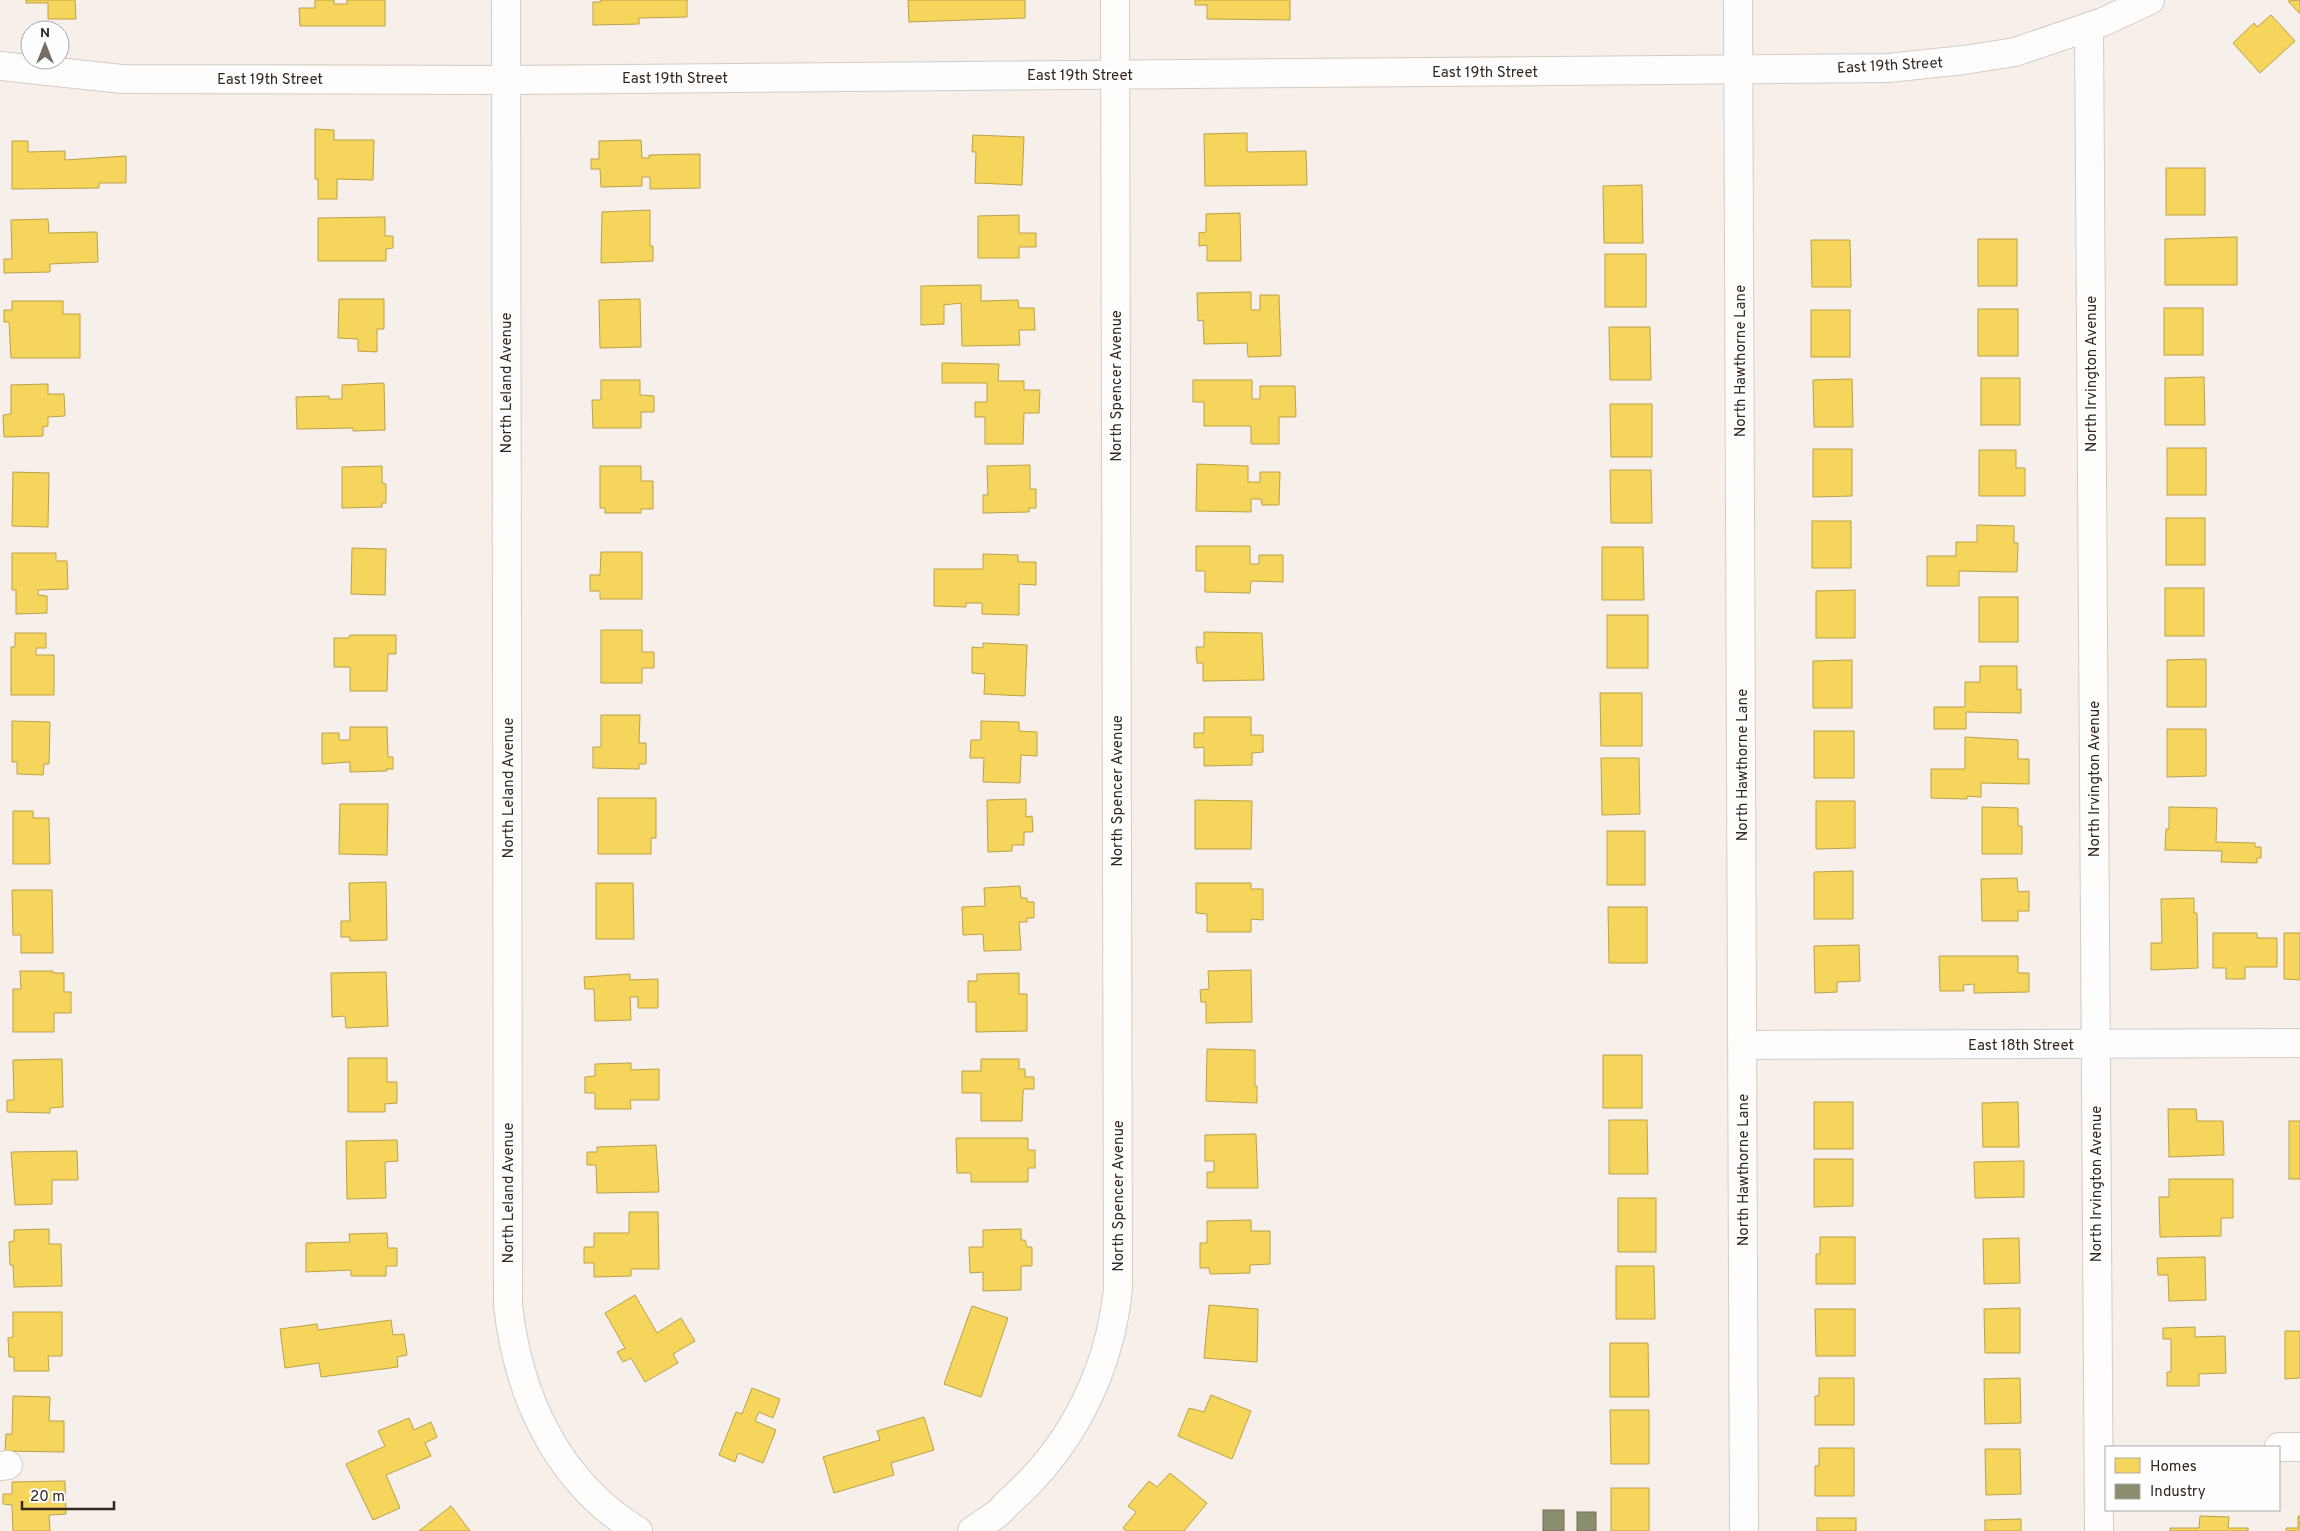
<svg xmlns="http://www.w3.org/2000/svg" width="2300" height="1531" font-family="Overpass,sans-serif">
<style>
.homes{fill:#f6d55c;stroke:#bca149}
.industry{fill:#8c8c6e;stroke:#716e56}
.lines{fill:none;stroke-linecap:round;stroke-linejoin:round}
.minor-casing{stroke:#d4cbc5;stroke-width:30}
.minor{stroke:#fefdfc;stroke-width:28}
.labels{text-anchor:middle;stroke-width:5;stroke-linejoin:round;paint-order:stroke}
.street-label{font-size:15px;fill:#33271e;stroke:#fefefe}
</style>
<rect width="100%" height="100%" fill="#f6efea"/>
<g class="homes">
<polygon points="26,0 75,0 76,19 48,19 48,3 26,3"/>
<polygon points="315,0 334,0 334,4 347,4 347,0 385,0 385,26 300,26 299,8 315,8"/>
<polygon points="600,0 687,0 687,17 639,18 639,24 593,25 593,2 601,2"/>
<polygon points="908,0 1025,0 1025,18 909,22"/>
<polygon points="1195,0 1290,0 1290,20 1207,19 1207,5 1195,5"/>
<polygon points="2300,0 2300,14 2288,1"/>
<polygon points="2271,15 2295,41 2260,73 2233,43 2254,23 2257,27"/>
<polygon points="315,129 334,130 334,140 374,140 373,180 337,179 337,199 318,199 318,179 315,179"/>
<polygon points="1247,133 1247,152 1306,151 1307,185 1205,186 1204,134"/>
<polygon points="973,135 1024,137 1022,185 975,183 976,152 972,152"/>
<polygon points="641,140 642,158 649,158 649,155 700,154 700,188 650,189 650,177 642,177 642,186 601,187 600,169 591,169 591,159 599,159 599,141"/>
<polygon points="12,141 28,141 28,152 65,151 65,160 126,156 126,183 99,183 99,188 12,189"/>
<rect x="2166" y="168" width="39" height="47"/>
<polygon points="1642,185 1643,243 1604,243 1603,186"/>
<polygon points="650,210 650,246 653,246 653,261 601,263 602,212"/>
<polygon points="1240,213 1241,261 1207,261 1207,245 1199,246 1199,233 1206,232 1206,214"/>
<polygon points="1019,215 1019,233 1036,233 1036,247 1019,247 1019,258 978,258 978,216"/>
<polygon points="385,217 385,236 393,236 393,248 386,249 386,261 318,261 318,218"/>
<polygon points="48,219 49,233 97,232 98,262 50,264 50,272 4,273 4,259 12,259 11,220"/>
<polygon points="2237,237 2237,285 2165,285 2165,239"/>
<rect x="1978" y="239" width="39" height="47"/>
<polygon points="1811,240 1850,240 1851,287 1812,287"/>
<rect x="1605" y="254" width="41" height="53"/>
<polygon points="981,285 981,301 1018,300 1019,308 1034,308 1035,330 1019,330 1020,345 962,346 961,303 944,305 944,324 921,325 921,286"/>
<polygon points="1251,292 1251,310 1260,310 1260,295 1279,295 1281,356 1248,357 1247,343 1204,344 1203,320 1198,321 1197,293"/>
<polygon points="339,299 384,299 384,329 377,329 377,352 358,351 358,339 338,338"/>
<polygon points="640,299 641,347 600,348 599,300"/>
<polygon points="12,301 63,301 63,314 80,314 80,358 11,358 9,322 4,322 4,310 12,310"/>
<rect x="2164" y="308" width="39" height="47"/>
<rect x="1978" y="309" width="40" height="47"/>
<rect x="1811" y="310" width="39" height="47"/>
<polygon points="1609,327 1650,327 1651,380 1610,380"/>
<polygon points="942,363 999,364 998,381 1024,381 1024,390 1040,390 1039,413 1024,413 1023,444 985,444 985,417 975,417 975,402 987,402 987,383 942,383"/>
<polygon points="2204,377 2205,425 2165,425 2165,378"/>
<rect x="1981" y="378" width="39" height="47"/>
<polygon points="1852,379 1853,427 1814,427 1813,380"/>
<polygon points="601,380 640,380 640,395 654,396 654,412 641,412 641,428 593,428 592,400 601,400"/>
<polygon points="1193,380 1252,380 1252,399 1260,399 1260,386 1295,386 1296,417 1279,417 1279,444 1251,444 1251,426 1204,426 1204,402 1193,402"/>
<polygon points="384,383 385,430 353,431 353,428 297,429 296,397 329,396 329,399 342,399 342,385"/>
<polygon points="48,384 48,394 64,394 65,416 48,417 48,426 43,427 43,436 4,437 3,415 11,414 11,385"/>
<polygon points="1610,404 1652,404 1652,457 1611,457"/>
<rect x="2167" y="448" width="39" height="47"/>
<polygon points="1813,449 1852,449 1852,496 1813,497"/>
<polygon points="1979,450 2016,450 2016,468 2025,468 2025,496 1979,496"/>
<polygon points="1197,464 1248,466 1248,482 1260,482 1260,472 1280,472 1279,505 1262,505 1261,499 1251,499 1251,512 1196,511"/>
<polygon points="1030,465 1030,489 1036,489 1036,508 1029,508 1029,512 983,513 983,495 988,495 987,466"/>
<polygon points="382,466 382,483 386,484 386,503 382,503 382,507 342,508 342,467"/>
<polygon points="600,466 641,466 641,481 653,481 653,509 641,509 641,513 605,513 605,508 600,508"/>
<polygon points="1610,470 1651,470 1652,523 1611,523"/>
<polygon points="13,472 49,473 48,527 12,526"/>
<rect x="2166" y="518" width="39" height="47"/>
<rect x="1812" y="521" width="39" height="47"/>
<polygon points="1977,525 2014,526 2014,543 2018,543 2017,572 1959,571 1959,586 1927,586 1927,556 1956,556 1956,542 1977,542"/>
<polygon points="1196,546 1250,546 1250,564 1259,564 1259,555 1283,555 1283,582 1251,581 1250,593 1205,592 1205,571 1196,571"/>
<polygon points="1602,547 1643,547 1644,600 1602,600"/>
<polygon points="352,548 386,549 385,595 351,594"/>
<polygon points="601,552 642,552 642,599 600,599 600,591 590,591 590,575 600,575"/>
<polygon points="12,553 56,553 56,561 67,561 68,589 38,590 38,595 47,596 47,613 16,614 16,590 12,590"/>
<polygon points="983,554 1018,555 1018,562 1036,562 1036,585 1019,584 1019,615 982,614 982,603 966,603 966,607 934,606 934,569 983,569"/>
<rect x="2165" y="588" width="39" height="48"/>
<polygon points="1855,590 1855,638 1816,638 1816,591"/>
<rect x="1979" y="597" width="39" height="45"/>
<rect x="1607" y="615" width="41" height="53"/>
<polygon points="601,630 642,630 642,652 654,652 654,668 642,668 642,683 601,683"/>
<polygon points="1204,632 1262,633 1264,680 1203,681 1203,663 1197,663 1196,647 1204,647"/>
<polygon points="15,633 46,633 46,648 36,648 36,655 54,655 54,695 11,695 11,647 15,647"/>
<polygon points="350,635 396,635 396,654 388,654 387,691 350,691 350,667 334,667 334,638 349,638"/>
<polygon points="983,643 1027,645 1025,696 984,694 985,674 972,673 972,647 983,648"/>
<polygon points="2206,659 2206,707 2167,707 2167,660"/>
<polygon points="1852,660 1852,708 1813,708 1813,661"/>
<polygon points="1980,666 2017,666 2017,690 2021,689 2021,713 1966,712 1966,729 1934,729 1934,707 1965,707 1965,682 1980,682"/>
<polygon points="1600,693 1642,693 1642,746 1601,746"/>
<polygon points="601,715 640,715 639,743 646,743 646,764 639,764 639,769 593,768 593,747 601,747"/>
<polygon points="1204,717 1251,717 1251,735 1263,735 1263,752 1252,753 1252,765 1204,766 1204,747 1194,748 1194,733 1204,733"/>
<polygon points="12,721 50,722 49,764 44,764 43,775 17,774 17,762 12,762"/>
<polygon points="981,721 1019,722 1019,731 1037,732 1037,756 1021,755 1020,783 983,782 984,758 970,758 971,740 981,740"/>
<polygon points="350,727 387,727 388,757 393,757 393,769 386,769 387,771 350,772 350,762 322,764 322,733 339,733 339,740 350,740"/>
<polygon points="2167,729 2206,729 2206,776 2167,777"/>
<rect x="1814" y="731" width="40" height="47"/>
<polygon points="1965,737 2018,740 2018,759 2029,759 2029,784 1981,783 1981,797 1967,796 1967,799 1931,798 1931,769 1965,769"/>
<polygon points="1601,758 1639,758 1640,814 1602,815"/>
<polygon points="598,798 656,798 656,838 651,838 651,854 598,854"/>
<polygon points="1026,799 1026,817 1032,816 1033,832 1024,832 1024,845 1012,845 1012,851 988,852 987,800"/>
<polygon points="1195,800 1252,801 1251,849 1195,849"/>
<polygon points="1816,801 1855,801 1855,848 1816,849"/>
<polygon points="340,804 388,804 387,855 339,854"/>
<polygon points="1982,807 2018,808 2018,826 2022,826 2022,854 1982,854"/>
<polygon points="2169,807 2217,808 2216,842 2255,843 2255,847 2261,847 2261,858 2257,858 2257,863 2221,862 2222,851 2165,850 2166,829 2169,829"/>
<polygon points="13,811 33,811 33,818 49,818 50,864 13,864"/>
<rect x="1607" y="831" width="38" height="54"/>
<polygon points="1853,871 1853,919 1814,919 1814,872"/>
<polygon points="2017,878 2018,892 2029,891 2029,911 2018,911 2018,921 1982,921 1981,879"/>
<polygon points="386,882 387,940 350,941 350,937 341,937 341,921 350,921 349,883"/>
<polygon points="596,883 633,883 634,939 596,939"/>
<polygon points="1196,883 1251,883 1251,889 1263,889 1263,920 1251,919 1251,932 1207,932 1207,914 1196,913"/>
<polygon points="1020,886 1021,898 1027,898 1027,902 1034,902 1034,918 1027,918 1027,922 1019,922 1021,950 984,951 983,934 963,935 962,907 985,906 984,888"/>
<polygon points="12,890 52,890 53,953 21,953 21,935 13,935"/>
<polygon points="2194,898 2194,913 2197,913 2198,968 2151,970 2151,943 2162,943 2161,899"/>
<polygon points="1608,907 1647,907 1647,963 1609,963"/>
<polygon points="2213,933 2257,933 2257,938 2277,938 2277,967 2245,967 2245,979 2226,979 2226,968 2213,968"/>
<polygon points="2284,933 2300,933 2300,980 2284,979"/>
<polygon points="1859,945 1860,981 1837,982 1837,992 1815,993 1814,946"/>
<polygon points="1939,956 2018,956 2018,973 2029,973 2029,992 1974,993 1974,984 1963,985 1964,991 1940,991"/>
<polygon points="1251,970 1252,1022 1206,1023 1206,1002 1201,1002 1200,990 1209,989 1208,971"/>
<polygon points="20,971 53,971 53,973 64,973 64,992 71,992 71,1013 54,1013 54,1032 13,1032 13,989 21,989"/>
<polygon points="386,972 388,1026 346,1028 345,1016 332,1017 331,973"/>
<polygon points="1019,973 1019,994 1027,994 1027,1031 976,1032 976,1002 968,1002 968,981 977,981 977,974"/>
<polygon points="630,974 630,980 658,979 658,1008 638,1008 638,997 630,997 631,1020 595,1021 594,989 585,989 584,977"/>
<polygon points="1207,1049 1255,1050 1255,1086 1257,1086 1257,1103 1206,1101"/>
<rect x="1603" y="1055" width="39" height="53"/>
<polygon points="348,1058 387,1058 387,1082 397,1082 397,1103 385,1104 385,1112 348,1112"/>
<polygon points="62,1059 63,1107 50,1108 50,1113 7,1112 7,1100 14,1100 13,1060"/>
<polygon points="981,1059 1019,1059 1019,1069 1025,1069 1025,1077 1034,1077 1034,1089 1024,1089 1023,1093 1022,1121 981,1121 981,1093 962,1093 962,1071 981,1071"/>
<polygon points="631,1063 631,1070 659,1069 659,1100 630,1100 631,1109 595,1109 595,1093 585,1093 585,1077 595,1076 595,1064"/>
<rect x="1814" y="1102" width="39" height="47"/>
<polygon points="2018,1102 2019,1147 1983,1147 1982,1103"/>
<polygon points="2168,1109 2196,1109 2197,1121 2223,1121 2224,1155 2169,1157"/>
<polygon points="1609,1120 1647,1120 1648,1174 1609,1174"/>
<rect x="2289" y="1121" width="11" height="58"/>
<polygon points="1256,1134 1258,1188 1207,1188 1207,1172 1214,1172 1214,1161 1205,1161 1205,1135"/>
<polygon points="956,1138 1028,1138 1028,1150 1035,1150 1035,1168 1028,1168 1028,1182 971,1182 971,1173 957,1173"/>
<polygon points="397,1140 398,1161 385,1162 386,1198 347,1199 346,1141"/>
<polygon points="656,1145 659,1192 597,1193 596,1165 587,1165 587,1152 597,1152 597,1147"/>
<polygon points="77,1151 78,1180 52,1180 52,1204 15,1205 11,1152"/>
<polygon points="1814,1159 1853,1159 1853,1206 1814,1207"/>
<polygon points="2024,1161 2024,1197 1975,1198 1974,1162"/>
<polygon points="2169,1179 2233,1179 2233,1218 2221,1218 2221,1236 2160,1237 2159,1197 2169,1197"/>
<rect x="1618" y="1198" width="38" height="54"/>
<polygon points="629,1212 658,1212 659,1269 631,1269 631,1276 594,1277 594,1263 584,1263 584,1247 594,1247 594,1233 629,1233"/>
<polygon points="1251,1220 1251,1231 1270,1231 1270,1264 1250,1265 1250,1273 1210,1274 1209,1268 1200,1268 1200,1243 1207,1243 1207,1221"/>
<polygon points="49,1229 49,1244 61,1244 62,1286 14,1287 13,1265 10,1265 9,1242 14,1241 14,1230"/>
<polygon points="1021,1229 1021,1240 1025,1240 1027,1247 1032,1247 1032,1266 1021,1266 1021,1290 983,1291 983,1272 970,1273 969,1247 983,1247 983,1230"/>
<polygon points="387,1233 388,1248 397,1248 397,1266 386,1266 386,1276 351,1276 351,1270 306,1272 306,1243 350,1242 349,1234"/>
<polygon points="1820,1237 1855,1237 1855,1284 1816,1284 1816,1254 1820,1254"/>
<polygon points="2019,1238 2020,1283 1984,1284 1983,1239"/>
<polygon points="2205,1257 2206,1300 2169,1301 2168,1275 2158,1275 2157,1258"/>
<polygon points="1616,1266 1654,1266 1655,1319 1616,1319"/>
<polygon points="635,1295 657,1333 681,1318 695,1341 673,1354 678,1363 645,1382 631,1358 623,1362 617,1352 625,1348 605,1313"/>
<polygon points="1209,1305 1258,1309 1257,1362 1204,1358"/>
<polygon points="972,1306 1008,1318 981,1397 944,1384"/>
<polygon points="2020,1308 2020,1353 1985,1353 1984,1309"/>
<polygon points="1815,1309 1855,1309 1855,1356 1816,1356"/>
<polygon points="13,1312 62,1312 62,1356 48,1356 49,1371 14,1371 14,1357 9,1357 8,1338 13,1337"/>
<polygon points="391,1320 393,1335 404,1334 407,1355 397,1357 398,1367 321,1377 319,1363 285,1368 280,1329 317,1324 318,1330"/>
<polygon points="2195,1327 2195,1337 2225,1336 2226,1373 2199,1374 2199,1386 2167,1386 2167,1372 2171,1372 2171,1339 2163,1339 2163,1328"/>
<polygon points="2285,1331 2300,1331 2300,1378 2285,1379"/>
<polygon points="1610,1343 1648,1343 1649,1397 1610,1397"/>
<polygon points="1819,1378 1854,1378 1854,1425 1815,1425 1815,1396 1819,1396"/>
<polygon points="2020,1378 2021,1423 1985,1424 1984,1379"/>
<polygon points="752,1388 780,1399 773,1418 759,1412 755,1421 776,1430 763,1463 738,1453 735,1462 719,1455 736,1412 742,1414"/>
<polygon points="1211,1395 1251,1411 1232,1459 1178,1436 1189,1408 1204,1412"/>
<polygon points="13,1396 50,1397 49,1421 64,1421 64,1452 5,1451 6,1434 12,1434"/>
<polygon points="1610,1410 1649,1410 1649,1464 1611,1464"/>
<polygon points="924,1417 934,1450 891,1463 894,1475 834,1493 823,1457 880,1440 877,1431"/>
<polygon points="409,1418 414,1430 431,1422 437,1437 425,1443 431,1456 386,1475 400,1508 373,1520 346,1464 385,1446 378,1431"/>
<polygon points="1819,1448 1854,1448 1854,1496 1815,1496 1815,1466 1819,1466"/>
<polygon points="1985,1449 2020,1449 2021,1494 1986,1495"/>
<polygon points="1170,1473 1207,1503 1184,1531 1126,1531 1123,1528 1136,1512 1128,1506 1149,1481 1157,1487"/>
<polygon points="65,1481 66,1514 49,1515 50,1531 13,1531 12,1505 3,1504 3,1494 12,1494 12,1482"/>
<rect x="1611" y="1488" width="38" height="43"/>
<polygon points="451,1506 470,1531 419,1531"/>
<polygon points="2200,1516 2229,1517 2228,1528 2248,1528 2248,1531 2170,1531 2170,1528 2199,1528"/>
<polygon points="2298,1516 2300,1516 2300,1531 2286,1531 2286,1528 2298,1528"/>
<rect x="1817" y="1518" width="39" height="13"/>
<polygon points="2021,1519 2021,1531 1985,1531 1985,1520"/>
</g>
<g class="industry">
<rect x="1543" y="1510" width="21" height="21"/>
<rect x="1577" y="1512" width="19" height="19"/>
</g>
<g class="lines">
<g class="minor-casing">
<g id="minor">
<path d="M506,0L508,1305C518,1396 557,1482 638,1531"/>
<polyline points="1738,0 1744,1531"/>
<polyline points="2089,27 2099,1531"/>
<polyline points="0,66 122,79 505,80 1888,68 1964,60 2015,52 2103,22 2150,0"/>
<polyline points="1743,1045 2300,1043"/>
<polyline points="2279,1447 2300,1447"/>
<polyline points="0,1466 8,1465"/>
<path d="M972,1531C980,1525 989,1520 997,1514C1002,1510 1006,1504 1011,1500C1072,1446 1110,1370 1118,1288L1115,0"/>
</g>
</g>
<use href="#minor" class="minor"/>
</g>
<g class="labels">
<g class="street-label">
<text transform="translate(1890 65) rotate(-3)" y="5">East 19th Street</text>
<text x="1485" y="77">East 19th Street</text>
<text x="1080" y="80">East 19th Street</text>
<text x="675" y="83">East 19th Street</text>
<text x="270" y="84">East 19th Street</text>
<text transform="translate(1740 361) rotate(-90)" y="5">North Hawthorne Lane</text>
<text transform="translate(2091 374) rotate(-90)" y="5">North Irvington Avenue</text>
<text transform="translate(506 383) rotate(-90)" y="5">North Leland Avenue</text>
<text transform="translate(1116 386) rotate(-90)" y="5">North Spencer Avenue</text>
<text transform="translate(1742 765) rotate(-90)" y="5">North Hawthorne Lane</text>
<text transform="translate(2094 779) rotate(-90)" y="5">North Irvington Avenue</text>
<text transform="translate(508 788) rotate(-90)" y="5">North Leland Avenue</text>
<text transform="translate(1117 791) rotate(-90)" y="5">North Spencer Avenue</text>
<text x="2021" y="1050">East 18th Street</text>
<text transform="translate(1743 1170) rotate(-90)" y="5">North Hawthorne Lane</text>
<text transform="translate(2096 1184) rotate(-90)" y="5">North Irvington Avenue</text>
<text transform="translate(508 1193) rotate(-90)" y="5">North Leland Avenue</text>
<text transform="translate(1118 1196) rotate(-90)" y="5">North Spencer Avenue</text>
</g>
</g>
<rect x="2105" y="1446" width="175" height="65" fill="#fefefe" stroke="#ada8a4"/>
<rect x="2115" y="1458" width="25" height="15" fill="#f6d55c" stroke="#ada8a4"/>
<text x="2150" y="1471" font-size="15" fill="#33271e">Homes</text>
<rect x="2115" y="1484" width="25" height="15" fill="#8c8c6e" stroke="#ada8a4"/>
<text x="2150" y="1496" font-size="15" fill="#33271e">Industry</text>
<g transform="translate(45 45)"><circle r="24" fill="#fefefe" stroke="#ada8a4"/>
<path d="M0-4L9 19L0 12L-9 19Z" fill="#776d65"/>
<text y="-8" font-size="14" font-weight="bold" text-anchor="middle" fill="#33271e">N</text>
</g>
<path d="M22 1501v8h92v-8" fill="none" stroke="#33271e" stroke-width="2.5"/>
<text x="30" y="1501" font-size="15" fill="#33271e" stroke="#fefefe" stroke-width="4" paint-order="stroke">20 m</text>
</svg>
